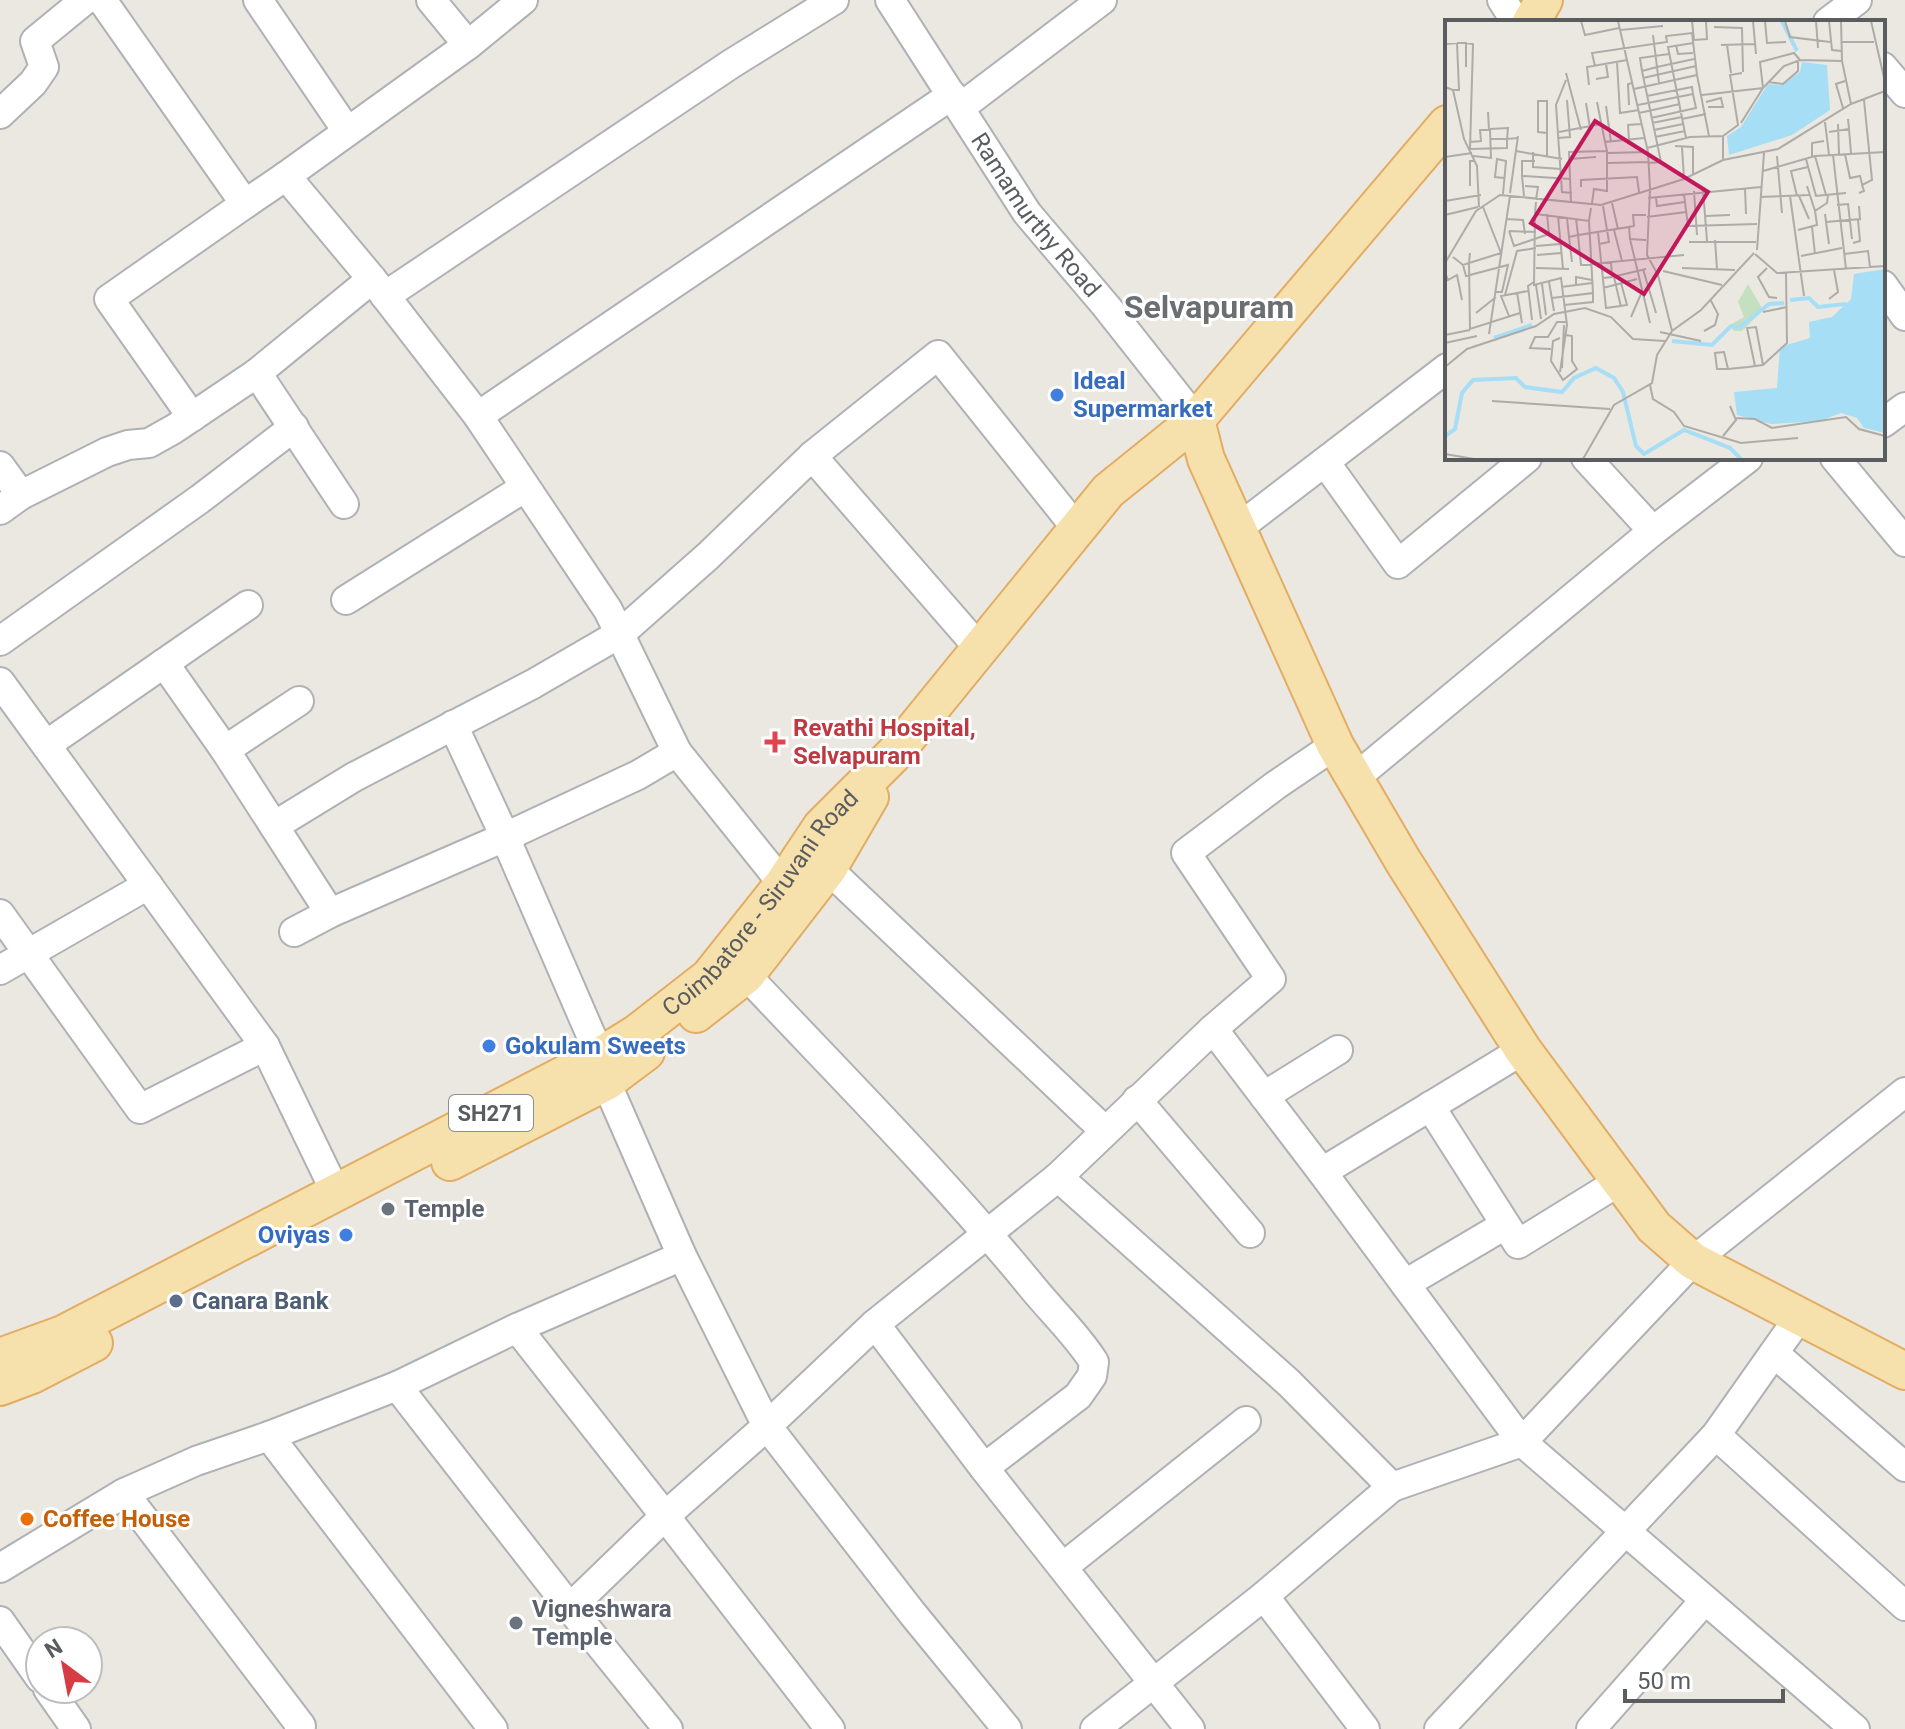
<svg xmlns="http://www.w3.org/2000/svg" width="1905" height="1729" font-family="Roboto,sans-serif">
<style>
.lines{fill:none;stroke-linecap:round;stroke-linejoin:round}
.minor-casing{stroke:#afb2b5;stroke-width:32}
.major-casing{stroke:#e2ad63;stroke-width:40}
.minor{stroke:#fff;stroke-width:28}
.major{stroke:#f6e0ab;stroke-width:36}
.shop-dot{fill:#3f7fe0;stroke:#fff;stroke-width:3}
.health-dot{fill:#e0444e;stroke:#fff;stroke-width:3}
.worship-dot{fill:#6b7280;stroke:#fff;stroke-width:3}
.service-dot{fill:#5c6f8a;stroke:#fff;stroke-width:3}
.food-dot{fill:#e8710a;stroke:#fff;stroke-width:3}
.labels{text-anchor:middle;stroke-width:6;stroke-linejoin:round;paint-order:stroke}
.shield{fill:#fff;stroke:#8c8e90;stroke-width:2}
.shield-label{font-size:22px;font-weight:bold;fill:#5a5d60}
.street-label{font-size:24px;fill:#5a5d60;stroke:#fff}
.shop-label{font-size:24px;font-weight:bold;fill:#366cbe;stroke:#fff;text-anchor:start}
.health-label{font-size:24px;font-weight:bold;fill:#be3a42;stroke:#fff;text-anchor:start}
.worship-label{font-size:24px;font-weight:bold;fill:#5b616d;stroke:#fff;text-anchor:start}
.service-label{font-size:24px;font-weight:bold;fill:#4e5e75;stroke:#fff;text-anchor:start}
.food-label{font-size:24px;font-weight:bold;fill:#c56008;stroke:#fff;text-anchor:start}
.district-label{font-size:32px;font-weight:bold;fill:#6b6f72;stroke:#fff}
.inset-river{fill:none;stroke:#a6def6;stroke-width:4}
.inset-road{fill:none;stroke:#adaca9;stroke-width:2}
.view{fill:#c2185b;fill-opacity:0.15;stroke:#c2185b;stroke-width:4}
.inset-edge{fill:none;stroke:#5a5d60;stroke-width:4}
</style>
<rect width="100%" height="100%" fill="#ebe7e1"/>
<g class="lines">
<g class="minor-casing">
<g id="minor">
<polyline points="102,0 245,204 286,176"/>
<polyline points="258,0 347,131"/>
<polyline points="431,0 468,45"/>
<path id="s1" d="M890,0L1027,213L1106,306L1196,420"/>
<polyline points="1502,0 1516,22"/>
<polyline points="1828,22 1857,0"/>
<polyline points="1883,67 1905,93"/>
<polyline points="961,107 1102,0"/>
<polyline points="0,114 33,83 44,67 35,41 85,0"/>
<polyline points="372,279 478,416 608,610 677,752 638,775 505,837 600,1056"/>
<polyline points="1883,285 1905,316"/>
<polyline points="385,296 731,64 834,0"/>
<polyline points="257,373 344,504"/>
<polyline points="478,416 952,95"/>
<polyline points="192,417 109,299 245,204"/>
<polyline points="1883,423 1905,407"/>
<polyline points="812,456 979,648"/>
<polyline points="1586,458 1653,531"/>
<polyline points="1835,458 1905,542"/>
<polyline points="1325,462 1398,564 1527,458"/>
<polyline points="0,466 21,495"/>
<polyline points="0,510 21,495 107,452 128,445 149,443 174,429 257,373 372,279 286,176 468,45 523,0"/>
<polyline points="1237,529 1447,368"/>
<polyline points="346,600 524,488"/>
<polyline points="0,641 200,499 294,427"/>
<polyline points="164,663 225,750 299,701"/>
<polyline points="0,682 265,1046 336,1193"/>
<polyline points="46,745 248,605"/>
<polyline points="225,750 274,826"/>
<polyline points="677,752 783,884"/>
<polyline points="1355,778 1653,531 1748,458"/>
<polyline points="828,869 1104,1130"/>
<polyline points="330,913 274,826 354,777 533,684 621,633 708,556 812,456 938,355 1077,529"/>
<polyline points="0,914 140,1109 265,1046"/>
<polyline points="294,932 330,913 505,837 453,725"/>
<polyline points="0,970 148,885"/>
<path d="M746,975C841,1076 940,1175 1028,1282C1050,1310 1075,1332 1094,1362L1092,1376L1078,1396L984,1468"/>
<polyline points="1213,1029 1271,979 1186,853 1276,785 1335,745"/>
<polyline points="1264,1096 1338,1050"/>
<polyline points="1137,1100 1250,1233"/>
<polyline points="1430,1106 1518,1244 1620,1181"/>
<polyline points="1322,1172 1522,1442 1855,1729"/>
<polyline points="1058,1177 1289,1383 1392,1487"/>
<polyline points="682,1256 767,1426 912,1613 1007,1729"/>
<polyline points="1405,1284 1505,1225"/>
<polyline points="875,1324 984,1468 1190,1729"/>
<polyline points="517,1328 665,1516 767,1426 875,1324 1058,1177 1213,1029 1322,1172 1523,1050"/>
<polyline points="1774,1353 1905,1467"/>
<polyline points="397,1386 517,1328 682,1256 606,1082"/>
<polyline points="1716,1435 1905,1606"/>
<polyline points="269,1436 493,1729"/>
<polyline points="124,1493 301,1726 299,1729"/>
<polyline points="1063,1567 1246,1421"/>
<polyline points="0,1568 124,1493 196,1461 269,1436 397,1386 570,1608 665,1516 830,1729"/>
<polyline points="1264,1596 1365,1729"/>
<polyline points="570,1608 668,1729"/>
<polyline points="0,1621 40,1678"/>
<polyline points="48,1689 76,1729"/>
<polyline points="1095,1729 1264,1596 1392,1487 1522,1442 1693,1261 1905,1092"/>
<polyline points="1439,1729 1716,1435 1800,1316"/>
<polyline points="1591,1729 1705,1600"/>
</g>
</g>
<g class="major-casing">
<g id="major">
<polyline points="1531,22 1544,0"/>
<polyline points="1196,420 1206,459 1335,745 1403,861 1523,1050 1654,1227 1693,1261 1905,1371"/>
<polyline points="696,1014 746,975 828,869 870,797"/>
<polyline points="450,1162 606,1082 646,1052"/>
<path id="s2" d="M0,1357L63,1334L600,1056L637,1033L709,977L783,884L821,827L894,754L1108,491L1196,420L1447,124"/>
<polyline points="0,1387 32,1375 94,1343"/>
</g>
</g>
<use href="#minor" class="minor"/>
<use href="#major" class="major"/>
</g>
<g class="shop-dot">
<circle cx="1057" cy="395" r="8"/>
<circle cx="489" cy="1046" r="8"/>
<circle cx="346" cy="1235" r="8"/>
</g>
<path class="health-dot" d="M771 730h8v8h8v8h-8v8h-8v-8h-8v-8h8z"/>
<g class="worship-dot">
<circle cx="388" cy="1209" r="8"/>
<circle cx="516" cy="1623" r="8"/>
</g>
<circle class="service-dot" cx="176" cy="1301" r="8"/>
<circle class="food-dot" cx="27" cy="1519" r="8"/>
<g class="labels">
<rect class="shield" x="449" y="1095" width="84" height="36" rx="6"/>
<g class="shield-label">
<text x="491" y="1121">SH271</text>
</g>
<g class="street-label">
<text dy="8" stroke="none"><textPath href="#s1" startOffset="260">Ramamurthy Road</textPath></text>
<text dy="8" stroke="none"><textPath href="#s2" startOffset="896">Coimbatore - Siruvani Road</textPath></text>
</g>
<g class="shop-label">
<text x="1073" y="389">Ideal<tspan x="1073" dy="28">Supermarket</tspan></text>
<text x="505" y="1054">Gokulam Sweets</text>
<text x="330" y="1243" text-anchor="end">Oviyas</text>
</g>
<g class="health-label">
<text x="793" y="736">Revathi Hospital,<tspan x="793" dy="28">Selvapuram</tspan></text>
</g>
<g class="worship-label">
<text x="404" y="1217">Temple</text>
<text x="532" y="1617">Vigneshwara<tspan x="532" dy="28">Temple</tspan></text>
</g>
<g class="service-label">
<text x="192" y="1309">Canara Bank</text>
</g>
<g class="food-label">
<text x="43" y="1527">Coffee House</text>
</g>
<g class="district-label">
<text x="1209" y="318">Selvapuram</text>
</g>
</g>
<g transform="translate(1445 20)">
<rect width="440" height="440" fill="#ebe7e1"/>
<path d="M303,264L318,290L297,311H289L285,305L299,297L293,282Z" fill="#c4e0bf"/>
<path d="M357,42L382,45L385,90L347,115L284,135L282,116L296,107L323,64L337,65L355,52ZM440,249V413L419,408L412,398L396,393L375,401L326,404L292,395L289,372L332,368L335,327L365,318L364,302L387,297L406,279L409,254Z" fill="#a6def6"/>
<path class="inset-river" d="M337,1L352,31M345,280L364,278L373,287L401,284M49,318L87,305M227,321L267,325L286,306L295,307L324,284L339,283M0,416L10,409L17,373L28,360L71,358L80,367L117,372L129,358L151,348L169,358L178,372L191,426L199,434L239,410L285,428L296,439"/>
<path class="inset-road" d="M136,1L140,15L174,8M173,1L203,132L205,169M247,1L249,20L262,19L261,1M308,1L311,34M320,1L322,23L341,22M340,1L345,17L385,22M371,1L373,28M384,1L387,30L397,31M396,1L397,41L406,84M426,1L440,62M269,7L297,8L298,52M175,10L218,6M208,15L214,63M397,22H429M12,23H21V47M21,23L28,24L25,129L62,128V119H46M231,25L233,34L248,33M276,25L310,24M282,25L286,53M0,41L1,24L12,23L14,70H8M172,42L175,93L194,90M150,46L147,33L222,22L221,16L247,13L252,55M212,47L249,39M197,51L195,38L224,34M121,53L136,110M198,58L251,46M151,59L163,57L161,44M121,60L111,85L117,172L127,173M323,62L338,64L353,51V41M144,65L142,47L182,40M0,67L8,70L19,119L32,146L34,187M189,69L252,55L264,116M257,75L318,68L339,46L355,40L397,41M202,76L247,67L248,74L251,88L206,98M152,82L160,122M261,82L276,78L278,87H263M141,83L145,108M184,85L183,64L188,63M193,85L248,74M161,86L166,122M398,88L391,64L400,61M194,93L235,84M237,99L261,94M380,102L384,135M207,103L237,97M296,103L318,68L315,42L349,33L355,40M393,104L394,134M45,109L63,108L62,119L73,118M404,109L406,133M209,110L238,104M114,112L156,104M384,112L404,109L403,99M102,113V81H93V112L102,113V138M278,116L293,105L285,55L297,53M210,117L240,111M113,118L125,117L122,80M241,118L223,27L248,23M184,120L183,105L196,104M25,122L36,121L35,110H44L43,92M230,126L248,127V154M237,127L239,159M202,128L245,117L278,116V139M71,131L117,139M88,132V147L116,149M162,133L203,132M400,134L405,158L415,156L417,164M388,135L401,249M28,136L46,138L45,109M332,136L337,193M370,136L381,175M0,137L27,133M367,137V123L379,121M124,139L151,137M361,139L371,176M163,143L203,142M203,143L216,142L197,51L212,47M318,151L370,136L440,132M77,156V141H90M25,166V141H30M80,166L93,167L91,180M362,166L370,191M136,167V160L192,157L194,172M300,168L301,194M205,170L202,235L213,255L227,311M258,170L262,221M249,171L252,215M65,173L73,116M414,173L419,171L417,165L427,160L419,80M58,174L61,141L52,139L50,157L59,158M239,174L243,206L312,204M79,176L77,156L126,159M345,176L359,276M352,176L346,151L363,147M354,176L364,199M370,176L401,173M315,177L364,175M203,178L316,167M211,178L212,186L240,182M0,181L36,175M91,182L90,194L122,198L124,217L133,215L136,245L239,235M126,183L124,132L162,131L160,122L199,118M147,183L149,169L162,171V131M167,183L173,209M392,185L403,184L407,219M38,187L56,233L24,243L25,309L75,293M90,194L89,265L116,258L122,305L115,352M380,194L384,224M0,195L33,187M113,196L118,249M261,196L285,195M202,197L241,192M122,198L144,201L146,188M61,199L78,200L80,214M131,199L133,215L184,207L185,219L201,220M381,202L415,199L414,186M184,207L189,206L188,195H201M367,207L370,234M169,210L177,241M353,210L372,205L370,191L382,183L383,175M64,211L69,226L104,214L102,194M64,211L91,212M153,212L161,288L182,285L176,263M124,217L127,242M185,219L205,303M270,220L272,249M244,222H311M408,223L415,221L413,200M154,224L164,222L158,186M91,226L115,224M312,230L319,133M310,234L332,253L440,246M399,234L423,231L425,247M92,235L116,233M356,236L397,228M8,237L18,245L24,243L25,233M0,243L31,191L55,175L156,185L239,159L278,140L333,129L406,84L440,71M18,245L21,256L63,245L57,272H50M91,248L124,249M237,248L290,250M322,248L313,257L324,277L332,278M198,249L211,293M218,251L277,265M0,253L3,260L12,255L17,280M167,257L201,249M169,257L176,287M158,258L167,257L166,242M104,262L109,291M97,264L101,295M91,265L96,299M131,265V257L147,260M116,267L147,263M158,268L192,259M72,272L77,303M60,275L72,231L91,228M107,278L148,273L144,201M384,279L393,272L389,250M119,285L148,282V273M318,292L342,287M31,293L51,277M64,296L56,276L83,271M186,297L196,274M87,300L83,266L89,262M259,311L270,305L273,294L265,279M215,312L256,321M44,314L65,176M0,315L25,310M115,318L108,321L106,341L118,360L132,349L127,341V316L121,315M0,323L32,316M106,329L85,328L90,317H103L112,302H121M310,346L302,308L311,307L318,345M0,347L22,329L91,306L109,294L140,288L166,297L188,319L220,321M117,348L119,305M283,349L279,332L270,333L272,349H283L303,347L318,345L342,323L341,253M205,365L208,379L229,392L239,406L296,423L353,418M47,381L165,389M290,398L310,399L327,408L401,397L414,409L440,416M278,416L291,400L285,386M0,434L29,439M79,439H121M138,439L169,385L207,363L212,335L227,311L256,290L309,233"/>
<path class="view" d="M150,101L263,172L199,274L86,203Z"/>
<rect width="440" height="440" class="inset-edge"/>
</g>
<g transform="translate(64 1665) rotate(328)"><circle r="38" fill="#ffffff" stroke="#bdbebf" stroke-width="2"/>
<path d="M0-6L14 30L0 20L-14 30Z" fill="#d73b44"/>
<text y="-12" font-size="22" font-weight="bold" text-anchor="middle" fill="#5a5d60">N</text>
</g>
<path d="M1625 1689v12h158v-12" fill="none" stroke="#5a5d60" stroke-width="4"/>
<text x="1637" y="1689" font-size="24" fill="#5a5d60" stroke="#ffffff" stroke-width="6" paint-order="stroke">50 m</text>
</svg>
